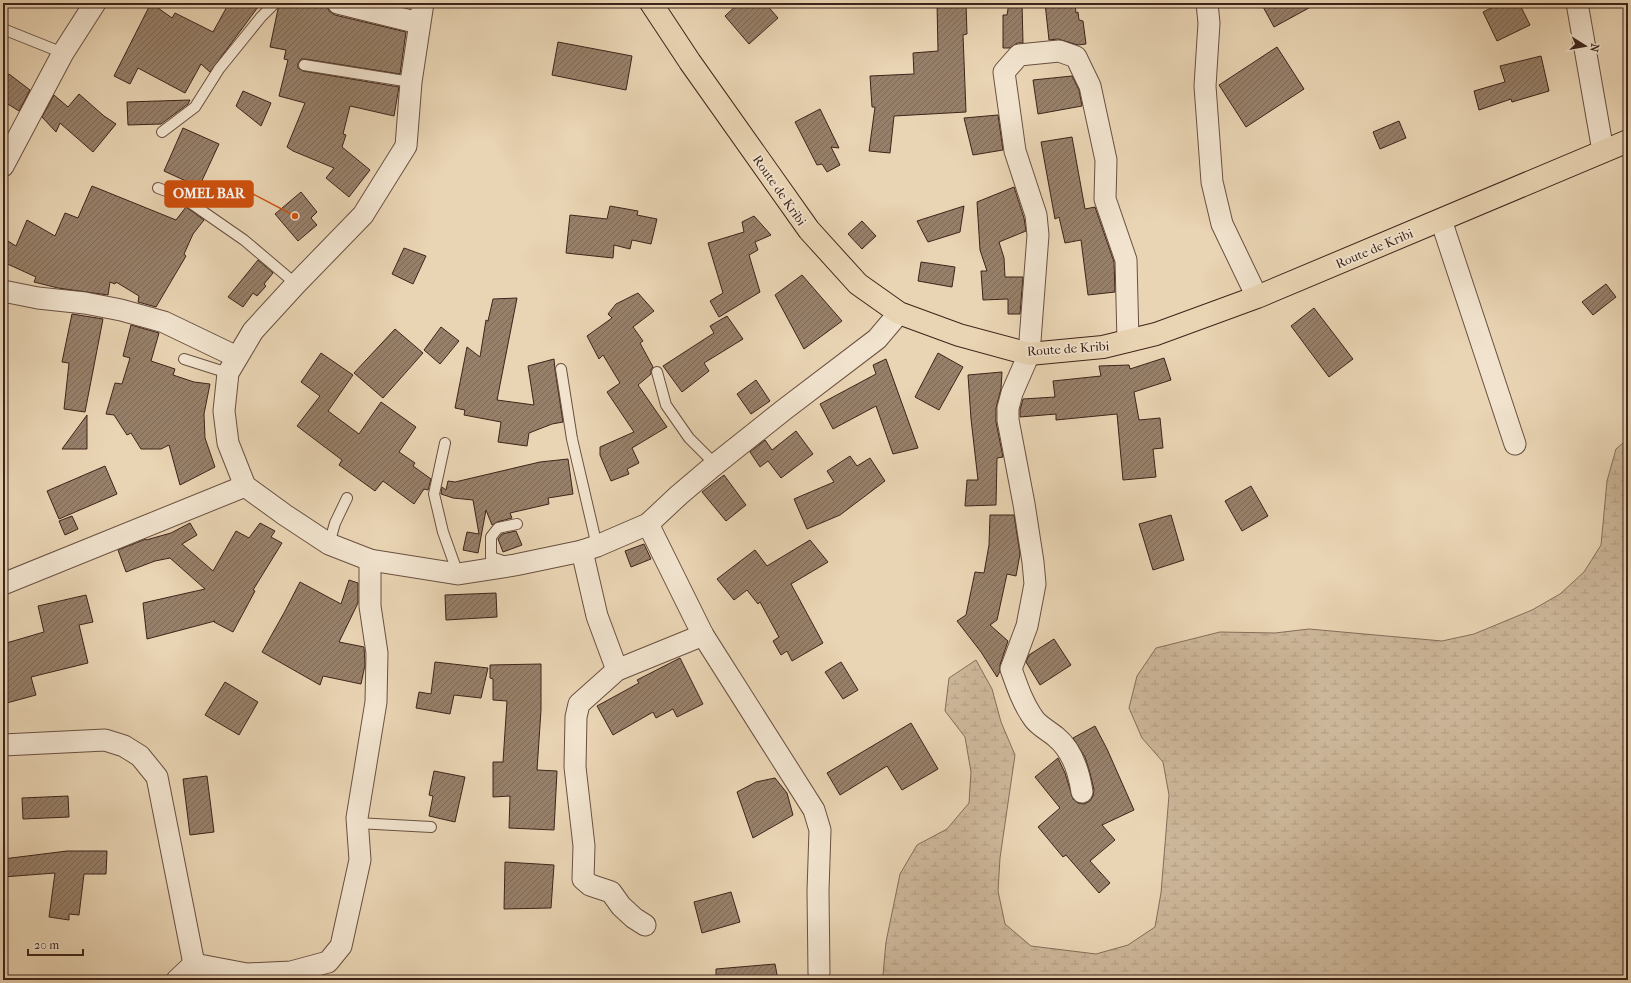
<svg xmlns="http://www.w3.org/2000/svg" width="1631" height="983" font-family="'IM FELL French Canon',serif">
<style>
.wetland{fill:url(#wetland-marsh);stroke:#856d5a}
.building{fill:url(#building-hatch);stroke:#3e241a}
.lines{fill:none;stroke-linecap:round;stroke-linejoin:round}
.service-casing{stroke:#695040;stroke-width:12}
.minor-casing{stroke:#695040;stroke-width:23}
.primary-casing{stroke:#3e241a;stroke-width:24}
.service{stroke:#f1e3ce;stroke-width:10}
.minor{stroke:#f1e3ce;stroke-width:21}
.primary{stroke:#e9d4b3;stroke-width:22}
.labels{text-anchor:middle;stroke-width:3.5;stroke-linejoin:round;paint-order:stroke}
.street-label{font-size:13px;fill:#3e241a;stroke:#f1e3ce}
.leader{fill:none;stroke:#ce510e;stroke-width:1.5}
.callout-dot{fill:#ce510e;stroke:#f1e3ce;stroke-width:1.5}
.callout{fill:#ce510e;stroke:#ce510e;stroke-width:1.5}
.callout-label{font-size:14px;text-anchor:middle;font-weight:bold;fill:#fff}
</style>
<defs>
<pattern id="wetland-marsh" width="20" height="14" patternUnits="userSpaceOnUse"><rect width="20" height="14" fill="#ccb699"/><path d="M1 5h8M5 5V1M11 12h8M15 12V8" fill="none" stroke="#b09c83"/></pattern>
<pattern id="building-hatch" width="6" height="6" patternUnits="userSpaceOnUse"><rect width="6" height="6" fill="#97806a"/><path d="M-1 1l2-2M0 6l6-6M5 7l2-2" fill="none" stroke="#7d6956"/></pattern>
</defs>
<rect width="100%" height="100%" fill="#e9d4b3"/>
<filter id="stains"><feTurbulence type="fractalNoise" baseFrequency=".005" numOctaves="4"/><feColorMatrix values="0 0 0 0 .2 0 0 0 0 .09 0 0 0 0 .02 0 0 0 .5 -.17"/></filter>
<radialGradient id="worn" r=".72"><stop offset=".6" stop-color="#630" stop-opacity="0"/><stop offset="1" stop-color="#630" stop-opacity=".3"/></radialGradient>
<polygon class="wetland" points="1628,439 1628,980 886,980 883,975 886,942 900,874 917,845 947,829 969,803 971,772 965,737 945,711 949,678 976,660 992,689 1001,722 1015,755 1000,858 998,891 1005,924 1031,946 1096,954 1128,945 1155,927 1161,893 1169,795 1163,762 1142,738 1129,708 1137,676 1156,648 1220,632 1275,633 1309,629 1442,641 1474,634 1532,610 1560,594 1584,572 1601,545 1607,481 1616,449"/>
<g class="building">
<polygon points="151,3 172,18 175,13 213,32 229,3 261,3 210,72 201,64 185,93 138,68 130,84 114,76"/>
<polygon points="281,3 326,3 329,11 335,15 406,32 400,74 305,59 301,59 298,64 298,68 303,71 399,87 394,116 350,106 343,134 346,135 342,147 370,170 349,197 326,178 334,168 293,151 287,147 305,103 279,96 288,60 284,59 286,50 270,47 278,9"/>
<polygon points="739,3 765,3 778,18 749,44 725,16"/>
<polygon points="937,3 966,3 967,34 963,35 966,112 894,116 890,153 869,151 875,107 872,107 870,76 914,74 913,53 938,51"/>
<polygon points="1009,3 1022,3 1023,43 1017,43 1010,48 1003,48 1003,15 1007,15"/>
<polygon points="1045,3 1075,3 1076,13 1078,12 1079,20 1083,21 1086,44 1078,45 1058,39 1049,40"/>
<polygon points="1261,3 1318,3 1274,27"/>
<polygon points="1501,3 1519,3 1530,25 1497,41 1483,12"/>
<polygon points="558,42 632,56 626,90 552,75"/>
<polygon points="1277,47 1304,89 1246,127 1219,85"/>
<polygon points="1541,56 1549,91 1512,102 1511,99 1479,110 1474,91 1505,82 1500,66"/>
<polygon points="9,74 30,90 19,111 3,101 3,82"/>
<polygon points="1072,76 1079,90 1082,106 1038,114 1033,80"/>
<polygon points="243,91 271,103 261,126 236,106"/>
<polygon points="79,94 104,116 116,124 93,152 60,123 56,132 42,117 54,95 68,107"/>
<polygon points="190,100 188,104 161,124 128,125 127,102"/>
<polygon points="820,109 839,148 831,147 840,165 827,172 822,164 817,165 795,122"/>
<polygon points="998,115 1003,150 973,155 964,118"/>
<polygon points="1399,121 1406,138 1380,149 1373,132"/>
<polygon points="183,128 219,144 199,187 164,171"/>
<polygon points="1072,137 1085,209 1095,207 1114,262 1115,292 1088,295 1081,240 1065,243 1059,217 1055,219 1041,142"/>
<polygon points="92,186 176,220 186,207 204,220 193,234 184,254 186,256 156,307 138,302 139,296 116,282 115,284 110,282 108,295 58,288 34,282 36,277 3,262 3,238 16,246 27,220 55,236 65,213 78,218"/>
<polygon points="1014,187 1024,218 1026,231 999,242 1004,258 1005,277 1023,277 1020,314 1008,314 1008,299 983,300 981,271 987,271 980,250 977,202"/>
<polygon points="301,192 317,212 311,218 317,225 298,241 275,214"/>
<polygon points="610,206 638,211 637,215 657,219 651,244 632,240 630,249 614,245 613,258 566,253 570,215 607,219"/>
<polygon points="964,206 960,232 928,242 917,221"/>
<polygon points="754,216 771,235 755,242 758,250 749,255 760,292 719,317 710,301 723,293 708,243 744,232 742,222"/>
<polygon points="862,221 876,236 862,249 848,234"/>
<polygon points="404,248 426,256 413,284 392,274"/>
<polygon points="258,260 273,273 264,284 266,286 257,296 253,293 243,307 228,297"/>
<polygon points="921,262 955,267 952,287 918,281"/>
<polygon points="802,275 842,321 804,349 775,295"/>
<polygon points="1606,284 1616,297 1593,315 1582,302"/>
<polygon points="638,293 654,311 633,327 643,341 640,343 653,367 651,370 651,374 638,385 667,427 632,448 639,463 627,469 629,474 611,481 600,455 600,447 634,432 607,392 620,383 603,355 599,359 587,336 612,318 608,314 616,304"/>
<polygon points="517,298 497,400 534,405 528,366 554,359 555,370 563,422 552,424 529,433 527,446 498,442 501,422 464,415 465,410 455,408 467,347 480,357 486,320 488,321 493,299"/>
<polygon points="1314,308 1353,359 1329,377 1291,326"/>
<polygon points="72,314 103,319 85,412 64,409 69,363 62,362"/>
<polygon points="727,316 743,339 704,363 709,371 682,392 663,366 714,333 710,326"/>
<polygon points="131,325 159,333 151,361 175,369 173,375 194,382 210,384 204,414 205,438 215,467 180,485 169,445 161,449 141,449 131,433 127,435 114,415 106,414 115,383 122,384 130,358 123,356"/>
<polygon points="441,327 459,341 440,364 424,350"/>
<polygon points="395,329 423,353 383,398 354,373"/>
<polygon points="321,353 353,375 328,411 359,434 381,402 416,427 399,452 415,463 413,466 431,479 428,490 424,489 414,504 383,481 375,491 339,465 342,460 297,426 320,396 301,382"/>
<polygon points="938,353 963,367 939,410 915,397"/>
<polygon points="1164,358 1171,380 1134,392 1139,420 1160,418 1163,448 1153,449 1156,477 1123,480 1117,414 1056,420 1056,414 1020,417 1020,410 1023,399 1055,397 1053,381 1101,376 1099,366 1129,365 1130,369"/>
<polygon points="886,359 918,448 893,454 876,406 833,429 820,404 876,374 873,365"/>
<polygon points="1002,372 1001,389 996,408 996,422 1003,457 997,458 996,505 965,506 967,480 978,480 971,419 968,375"/>
<polygon points="756,380 770,401 751,414 737,394"/>
<polygon points="87,415 87,449 62,449"/>
<polygon points="796,431 813,454 781,478 768,461 760,467 750,452 765,440 772,450"/>
<polygon points="850,456 857,466 870,458 885,481 840,515 807,529 794,499 834,482 827,471"/>
<polygon points="568,459 573,494 548,498 549,504 510,513 512,518 497,522 492,525 486,510 478,553 463,550 467,532 479,534 473,500 453,498 441,494 442,487 446,490 448,481 455,482 540,462"/>
<polygon points="105,466 117,494 59,519 47,491"/>
<polygon points="724,475 746,505 726,521 702,492"/>
<polygon points="1251,486 1268,516 1242,531 1225,501"/>
<polygon points="990,515 1014,515 1020,554 1016,576 1007,574 997,620 990,625 1008,641 1000,665 1000,671 997,677 981,652 957,621 966,615 975,572 984,573 989,545"/>
<polygon points="1171,515 1184,560 1153,570 1139,524"/>
<polygon points="72,516 78,529 65,535 59,521"/>
<polygon points="190,523 197,535 182,544 213,571 236,531 249,538 260,523 275,531 271,537 282,543 253,590 255,591 233,632 214,622 215,621 147,639 143,603 205,589 170,558 155,561 126,572 118,550 146,539 146,540 171,533"/>
<polygon points="516,531 522,545 503,552 498,539 502,534"/>
<polygon points="810,540 828,562 791,584 823,643 792,661 787,651 781,655 773,641 779,637 760,602 758,604 747,590 734,600 717,579 755,550 767,566"/>
<polygon points="644,544 651,559 631,567 625,551"/>
<polygon points="349,580 358,583 358,603 339,642 364,647 365,665 361,684 323,676 320,685 262,652 284,613 300,582 341,604"/>
<polygon points="496,593 497,617 446,620 445,595"/>
<polygon points="86,595 93,622 79,625 88,663 31,677 36,695 3,704 3,644 44,632 38,606"/>
<polygon points="1054,639 1071,665 1040,685 1026,662 1029,655"/>
<polygon points="680,658 703,704 677,717 673,709 656,718 653,712 613,735 597,706 639,683 637,680"/>
<polygon points="435,662 488,668 481,698 454,695 450,714 416,708 419,692 431,694"/>
<polygon points="841,662 858,690 843,699 825,672"/>
<polygon points="541,664 541,710 537,770 557,771 554,830 509,828 510,796 493,797 493,762 503,762 507,701 493,700 493,679 490,678 490,665"/>
<polygon points="225,682 258,702 239,735 205,715"/>
<polygon points="911,723 938,769 902,790 887,766 840,795 827,773"/>
<polygon points="1095,726 1107,749 1134,810 1102,825 1115,840 1090,861 1110,883 1099,893 1066,855 1063,857 1038,827 1060,808 1035,777 1058,758 1065,773 1073,799 1078,803 1084,804 1090,801 1093,796 1094,790 1090,773 1085,757 1073,738"/>
<polygon points="434,771 465,777 455,822 429,816 433,796 429,795"/>
<polygon points="207,776 214,832 190,835 183,779"/>
<polygon points="775,778 787,793 793,815 753,838 737,792 756,782"/>
<polygon points="68,796 69,817 23,819 22,798"/>
<polygon points="67,851 107,851 106,874 84,874 79,915 69,914 69,920 49,917 55,873 3,877 3,859"/>
<polygon points="505,862 554,865 551,908 504,909"/>
<polygon points="731,892 740,922 702,933 694,902"/>
<polygon points="775,964 778,980 716,980 716,969"/>
</g>
<g class="lines">
<g class="service-casing">
<g id="service">
<polyline points="3,29 63,53"/>
<polyline points="304,65 411,82"/>
<polyline points="162,132 195,107 219,69 261,17 275,3"/>
<polyline points="158,188 182,197 244,240 296,284"/>
<polyline points="184,359 228,373"/>
<polyline points="561,369 572,439 597,546"/>
<polyline points="657,372 666,405 689,438 716,465"/>
<polyline points="445,443 434,494 443,532 458,574"/>
<polyline points="329,544 335,523 347,498"/>
<polyline points="506,562 491,557 491,537 498,528 517,524"/>
<polyline points="357,823 431,827"/>
</g>
</g>
<g class="minor-casing">
<g id="minor">
<polyline points="338,3 419,23"/>
<polyline points="423,3 411,82 406,146 363,215 296,284 253,331 228,373 224,411 228,443 245,486 285,515 329,544 370,560 458,574 515,565 582,551 597,546 648,524 679,495 712,467 785,409 877,339 899,313"/>
<polyline points="1207,3 1209,23 1205,86 1212,182 1222,224 1257,297"/>
<polyline points="1577,3 1603,151"/>
<polyline points="3,166 63,53 95,3"/>
<polyline points="1441,220 1515,444"/>
<polyline points="3,291 38,298 85,303 121,310 164,322 237,357"/>
<polyline points="648,524 703,635 814,810 820,830 818,891 819,973"/>
<polyline points="582,551 597,616 617,670"/>
<polyline points="3,584 245,486"/>
<polyline points="3,745 105,740 124,746 140,756 157,777 194,964"/>
<path d="M1082,792C1079,772 1072,750 1056,737C1049,731 1039,726 1034,719C1023,704 1017,686 1011,669L1027,626L1035,584L1033,562L1024,504L1008,420V408L1012,393L1029,354L1038,235L1036,215L1015,151L1004,72L1019,55L1059,51L1076,57L1090,86L1106,160L1105,199L1126,260L1128,341"/>
<polyline points="645,925 634,918 621,906 611,892 590,885 583,879 584,846 575,767 576,717 579,704 617,670 703,635"/>
<polyline points="194,964 247,974 291,972 328,962 341,946 360,860 357,818 376,702 377,653 370,606 370,560"/>
<polyline points="177,980 194,964"/>
</g>
</g>
<g class="primary-casing">
<polyline id="primary" points="651,3 690,62 809,230 858,284 899,313 959,335 1029,354 1103,347 1156,334 1257,297 1628,141"/>
</g>
<use href="#service" class="service"/>
<use href="#minor" class="minor"/>
<use href="#primary" class="primary"/>
</g>
<g class="labels">
<g class="street-label">
<text transform="translate(780 190) rotate(55)" y="5">Route de Kribi</text>
<text transform="translate(1374 248) rotate(-23)" y="5">Route de Kribi</text>
<text transform="translate(1068 348) rotate(-4)" y="5">Route de Kribi</text>
</g>
</g>
<path class="leader" d="M295 216L253 194"/>
<circle class="callout-dot" cx="295" cy="216" r="4"/>
<rect class="callout" x="165" y="181" width="88" height="26" rx="4"/>
<g class="callout-label">
<text x="209" y="198">OMEL BAR</text>
</g>
<rect width="1631" height="983" fill="none" stroke="#e9d4b3" stroke-width="16"/>
<rect x="4" y="4" width="1623" height="975" fill="none" stroke="#3e241a" stroke-width="2"/>
<rect x="8" y="8" width="1615" height="967" fill="none" stroke="#3e241a"/>
<g transform="translate(1585 46) rotate(101)" stroke="#f1e3ce" stroke-width="3" paint-order="stroke">
<path d="M0-3L7 15L0 10L-7 15Z" fill="#3e241a"/>
<text y="-6" font-size="11" font-weight="bold" text-anchor="middle" fill="#3e241a">N</text>
</g>
<path d="M28 949v6h55v-6" fill="none" stroke="#3e241a" stroke-width="2"/>
<text x="34" y="949" font-size="12" fill="#3e241a" stroke="#f1e3ce" stroke-width="3" paint-order="stroke">20 m</text>
<rect width="100%" height="100%" filter="url(#stains)"/>
<rect width="100%" height="100%" fill="url(#worn)"/>
</svg>
